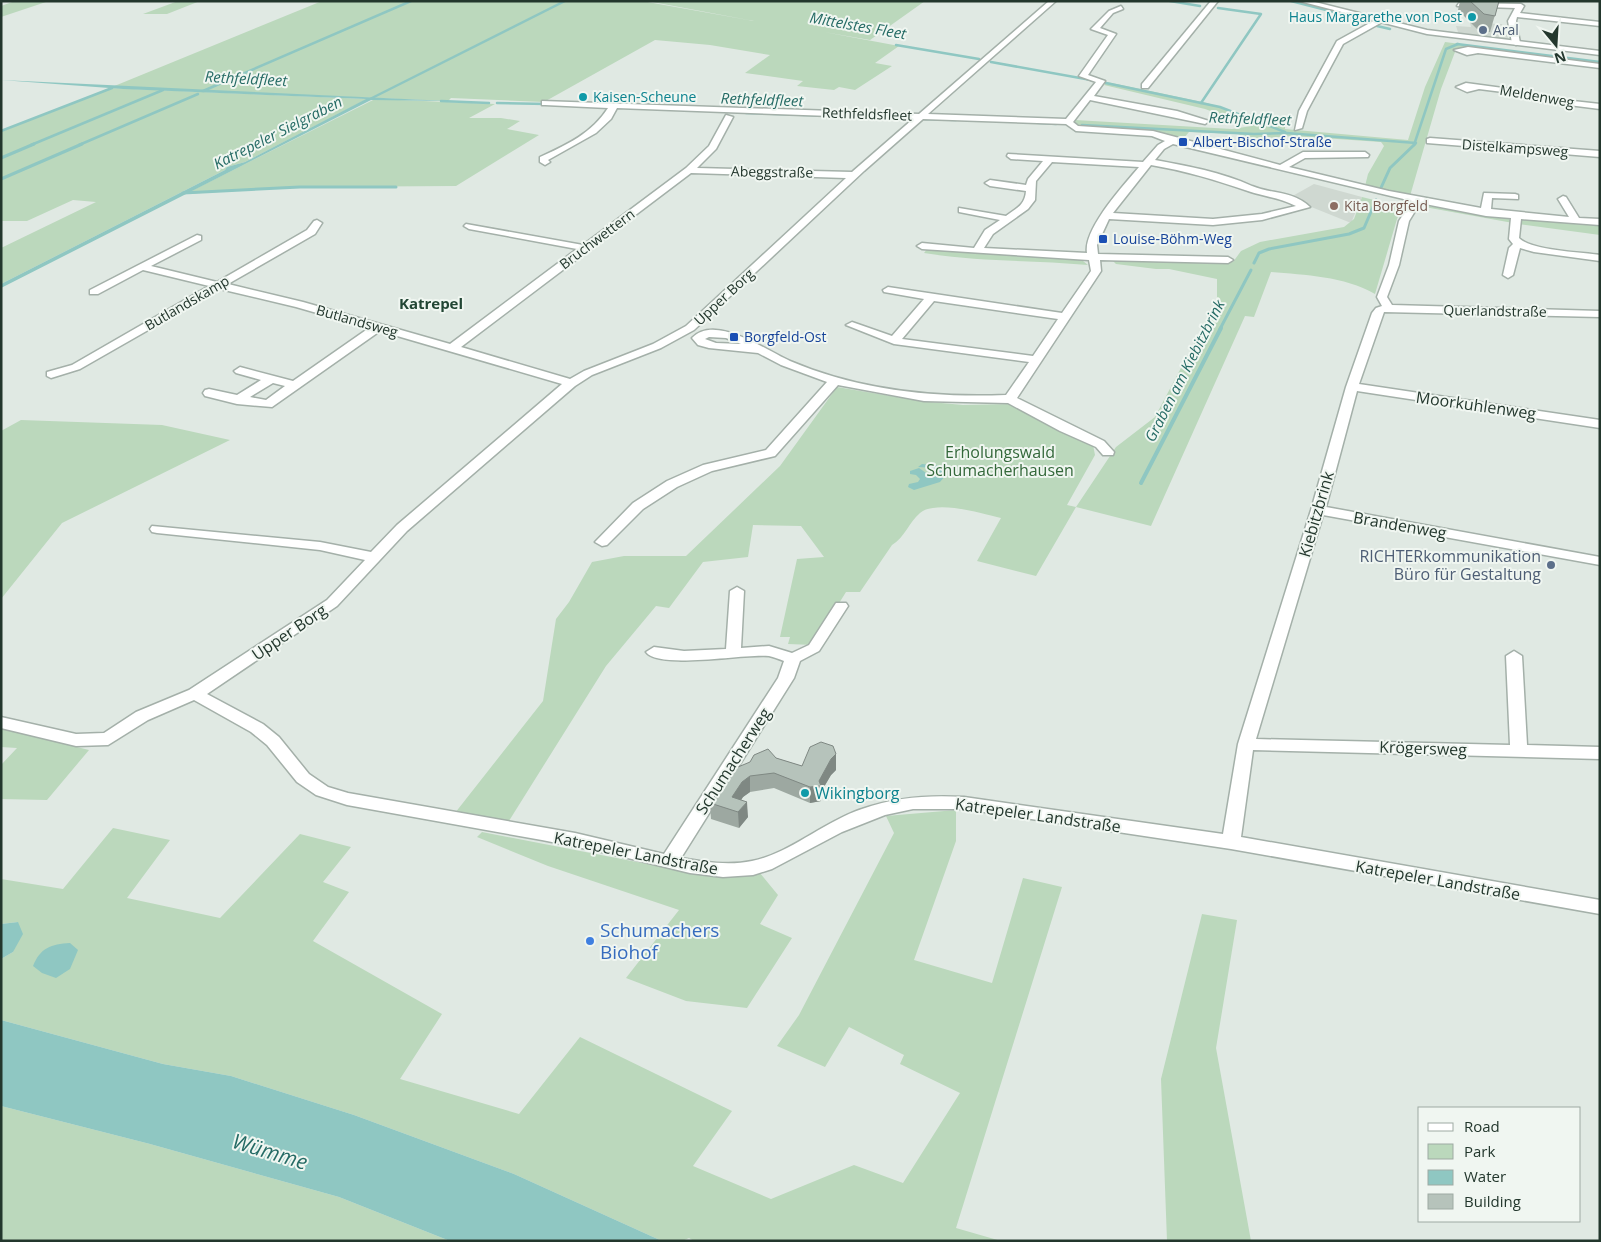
<svg xmlns="http://www.w3.org/2000/svg" width="1601" height="1242" font-family="'Open Sans',sans-serif">
<style>
.built{fill:#cfd8d1}
.green{fill:#bbd8bc}
.water{fill:#8fc7c2}
.lines{fill:none;stroke-linecap:round;stroke-linejoin:round}
.stream-far2{stroke:#8fc7c2;stroke-width:2.5}
.stream-far1{stroke:#8fc7c2;stroke-width:3}
.stream{stroke:#8fc7c2;stroke-width:4}
.minor-casing{stroke:#a4b0a9;stroke-width:3}
.tertiary-casing{stroke:#a4b0a9;stroke-width:3}
.minor{fill:#fff;fill-rule:evenodd}
.tertiary{fill:#fff;fill-rule:evenodd}
.wall{fill:#9da8a1}
.shaded-wall{fill:#7f8883}
.building{fill:#b6c3bb;stroke:#7f8883}
.culture-dot{fill:#0f9aa8;stroke:#f0f6f1;stroke-width:2}
.service-dot{fill:#5c6f8a;stroke:#f0f6f1;stroke-width:2}
.transit-dot{fill:#1a4fb4;stroke:#f0f6f1;stroke-width:2}
.education-dot{fill:#8d6e63;stroke:#f0f6f1;stroke-width:2}
.shop-dot{fill:#3f7fe0;stroke:#f0f6f1;stroke-width:2}
.labels{text-anchor:middle;stroke-width:4;stroke-linejoin:round;paint-order:stroke}
.far-culture-label{font-size:14px;fill:#0d838f;stroke:#f0f6f1;text-anchor:end}
.far-service-label{font-size:14px;fill:#4e5e75;stroke:#f0f6f1;text-anchor:start}
.far-street-label{font-size:14px;fill:#23372d;stroke:#f0f6f1}
.far-transit-label{font-size:14px;fill:#164399;stroke:#f0f6f1;text-anchor:start}
.far-education-label{font-size:14px;fill:#785e54;stroke:#f0f6f1;text-anchor:start}
.far-water-label{font-size:15px;font-style:italic;fill:#256b65;stroke:#f0f6f1}
.far-neighbourhood-label{font-size:15px;font-weight:bold;fill:#224634;stroke:#f0f6f1}
.street-label{font-size:16px;fill:#23372d;stroke:#f0f6f1}
.park-label{font-size:16px;fill:#33683a;stroke:#f0f6f1}
.service-label{font-size:16px;fill:#4e5e75;stroke:#f0f6f1;text-anchor:end}
.culture-label{font-size:16px;fill:#0d838f;stroke:#f0f6f1;text-anchor:start}
.near-shop-label{font-size:19px;fill:#366cbe;stroke:#f0f6f1;text-anchor:start}
.near-water-label{font-size:21px;font-style:italic;fill:#256b65;stroke:#f0f6f1}
</style>
<rect width="100%" height="100%" fill="#e0e9e3"/>
<g class="built">
<polygon points="1470,23 1502,24 1509,40 1459,35 1456,26 1471,27"/>
<polygon points="1314,184 1362,197 1351,223 1289,198"/>
</g>
<g class="green">
<polygon points="15,1 49,1 1,17 1,6"/>
<polygon points="178,1 200,1 167,14 143,14"/>
<polygon points="322,1 642,1 754,21 647,1 925,1 870,40 824,32 899,46 875,63 892,66 855,90 839,87 834,90 797,86 803,81 745,73 770,55 710,45 655,40 544,102 451,98 448,101 112,87"/>
<polygon points="1445,42 1600,62 1600,68 1483,53 1455,52 1441,89 1410,196 1365,186 1368,174 1384,146 1381,142 1293,136 1252,139 1238,134 1189,132 1183,139 1079,127 1072,124 1075,120 1232,129 1252,126 1205,109 1104,85 1107,82 1207,103 1271,124 1285,126 1285,129 1408,140 1425,87"/>
<polygon points="110,88 367,99 245,162 227,167 225,170 1,284 1,248 96,202 73,200 27,221 1,221 1,132"/>
<polygon points="375,99 495,104 469,118 501,118 520,121 507,129 539,135 456,186 302,187 185,194"/>
<path d="M1362,197L1402,207L1397,219L1375,294C1344,276 1305,275 1271,272L1254,317L1245,316L1151,526L1076,507L1036,576L977,561L1001,518C983,514 937,499 920,513C909,522 905,537 892,545L860,592H846L813,645L788,644L790,637H780L797,559L824,557L801,526L753,525L748,557L703,562L669,608L656,606L606,666L507,824L455,813L543,701L556,619L569,602L592,562L624,556H686L780,466L837,387L920,401L963,405L1013,404L1093,445L1095,455L1067,505L1076,507L1116,447L1155,417L1217,300V279L1169,269H1156L1116,264L1111,259L1233,262L1241,251L1260,242L1344,227L1354,219Z"/>
<polygon points="1420,205 1507,217 1513,223 1419,206"/>
<polygon points="1522,220 1600,224 1600,235 1518,224"/>
<path d="M928,248L1078,257L1088,265C1034,260 978,262 924,253Z"/>
<polygon points="21,420 162,425 230,440 62,523 1,599 1,431"/>
<polygon points="1,728 89,750 47,800 1,799 1,765 17,748 1,747"/>
<polygon points="956,810 956,841 914,960 992,983 1023,878 1062,887 956,1228 1001,1241 694,1241 689,1238 682,1241 662,1241 514,1174 354,1115 231,1076 163,1064 1,1020 1,959 13,952 18,922 1,924 1,879 63,889 113,828 170,840 127,898 220,918 300,834 351,847 323,882 349,892 313,941 442,1014 400,1079 519,1114 580,1037 732,1111 693,1166 771,1199 854,1165 903,1183 960,1093 900,1064 904,1055 849,1027 825,1067 777,1046 799,1015 894,833 886,816"/>
<polygon points="482,832 704,875 760,873 778,895 760,924 792,938 747,1008 686,1001 626,978 679,910 548,866 477,837"/>
<polygon points="1202,914 1237,920 1216,1048 1251,1241 1167,1241 1161,1079"/>
<polygon points="1,1106 150,1144 339,1197 450,1241 1,1241"/>
</g>
<g class="water">
<polygon points="1,80 448,101 371,100 1,288 1,284 225,170 227,167 245,162 366,99 123,89"/>
<polygon points="922,464 942,466 946,475 940,482 914,490 908,487 909,484 918,482 920,479 916,475 910,474 910,471 919,468 929,475 934,473 934,468 918,467"/>
<polygon points="18,922 23,934 13,952 1,959 1,924"/>
<path d="M70,943L78,950L70,969L56,978L42,973L33,966C40,948 51,944 70,943Z"/>
<polygon points="1,1020 163,1064 231,1076 354,1115 514,1174 662,1241 450,1241 339,1197 150,1144 1,1106"/>
</g>
<g class="lines">
<g class="stream-far2">
<polyline points="1170,1 1200,6"/>
<polyline points="1291,1 1369,21"/>
<polyline points="1377,26 1390,29"/>
<polyline points="1457,44 1600,62"/>
<polyline points="896,45 979,59"/>
<polyline points="991,62 1091,80"/>
<polyline points="1106,83 1220,107 1285,132"/>
<polyline points="203,91 411,1"/>
<polyline points="370,99 565,1"/>
<polyline points="441,101 489,103"/>
<polyline points="497,103 546,104"/>
<polyline points="1201,103 1261,14 1218,8"/>
<polyline points="746,113 835,116"/>
<polyline points="925,119 956,120"/>
<polyline points="1024,122 1056,124"/>
<polyline points="1082,125 1254,134 1286,133 1416,143"/>
<polyline points="1,131 112,88"/>
<polyline points="31,145 163,90"/>
<polyline points="79,145 198,94"/>
<polyline points="1414,145 1446,49 1458,44"/>
</g>
<g class="stream-far1">
<polyline points="1,158 34,144"/>
<polyline points="1,179 82,144"/>
<polyline points="1380,190 1390,168 1415,144"/>
<polyline points="183,193 300,187 396,187"/>
<polyline points="1254,263 1259,253 1269,249 1349,234 1364,228 1376,200"/>
<polyline points="1220,329 1251,270"/>
</g>
<polyline class="stream" points="1141,483 1221,328"/>
<g class="minor-casing">
<g id="minor">
<path d="M1049,1H1056L928,114L1066,119L1096,82L1079,76L1108,35L1091,29L1109,11L1121,6L1123,9L1113,13L1100,28L1116,34L1088,75L1105,81L1094,96L1177,111L1209,121L1205,124L1090,100L1073,122L1078,126L1153,131L1280,165L1303,152H1365L1369,155L1368,157L1305,158L1289,167L1389,191L1481,208L1484,193L1515,194L1518,195V199L1492,198L1491,209L1569,217L1558,199L1563,196L1566,197L1579,218L1600,219V225L1521,219L1519,238C1532,251 1581,252 1600,255V261L1534,252L1520,248L1513,275L1508,278L1503,275L1509,248L1513,244L1509,239L1511,218L1486,216L1420,203L1409,221L1399,265L1387,297L1392,305L1600,311V317L1384,312L1359,384L1600,420V428L1357,391L1326,507L1600,557V565L1323,515L1256,739L1510,745L1506,656L1514,651L1522,656L1527,745L1600,747V759L1253,750L1241,837L1600,900V914L1231,849L964,809H913L885,815L842,832L772,869L753,875L723,877L690,873L607,853L542,840L347,805L316,795L297,782L267,745L251,732L194,700L148,720L108,745L76,746L1,728V717L76,734L104,733L136,712L189,690L327,600L365,560L320,550L157,533L152,532L150,529L152,526L320,542L371,552L397,525L562,384L380,331L272,407L237,404L205,396L203,393L205,390L209,389L237,395L261,380L236,373L234,371L240,367L293,381L369,328L296,307L220,289L80,369L51,378L47,376V372L72,365L209,286L143,270L98,294H90V290L197,235L201,236V240L151,266L217,282L307,230L314,221L317,220L322,223L315,234L228,284L303,302L450,344L577,249L469,229L464,226L466,224L583,245L686,168L709,146L726,115L733,117L716,149L697,168L852,172L913,119L617,108L611,119L596,133L548,160L550,162L545,165L540,162V157C567,145 592,133 608,108L545,105H542V101L919,114ZM923,119L1066,124L1076,131L1152,136L1165,141L1158,145L1143,162L1008,154L1007,156L1011,159L1043,161L1028,179L1026,185L990,180L985,183L990,186L1026,191C1025,205 1017,208 1006,216L959,208V212L1000,220L985,230L974,248L922,243L917,246L922,249L1089,260L1091,271L1062,313L888,287L883,290L884,292L924,299L892,336L852,322L846,325L894,344L1029,362L1006,395C933,398 858,390 790,361C767,351 715,313 692,338L698,345L709,348L758,353L781,365L827,382L766,450L703,465L667,481L633,503L595,542L602,546L607,545L643,509L677,487L712,471L775,456L838,385L924,401L1008,403L1060,431L1096,447L1103,455H1113L1114,452L1104,441L1017,398L1101,271L1100,260L1228,263L1233,260L1228,257L1098,254L1097,245L1109,219L1213,225L1262,220L1310,207C1294,191 1271,194 1252,186C1221,172 1188,166 1155,160L1164,149L1173,144L1412,201L1399,221L1389,265L1377,297L1382,306L1376,308L1372,313L1346,387L1311,510L1238,744L1223,834L964,797C929,795 896,797 862,809C825,821 789,854 752,861C729,866 704,862 681,858L794,678L800,661L819,651L848,606L846,603H836L809,645L792,653L769,646L741,648L744,591L737,587L730,591L726,649L684,651L654,647L646,652C658,670 747,653 769,656C774,657 779,659 784,661L778,678L664,854L575,833L348,793L328,787L309,774L279,737L263,724L207,694L337,606L407,531L575,386L592,375L661,348L694,330L864,171ZM1052,162L1139,167C1124,185 1083,229 1087,253L984,248L993,234L1028,209L1035,200L1036,181ZM1151,165C1187,171 1215,180 1248,191C1265,197 1279,197 1296,206L1262,214L1213,219L1113,213ZM691,173L846,178L686,326L653,344L584,371L570,379L461,347ZM934,301L1058,319L1033,356L902,339ZM709,337L726,338L741,344L716,343L705,339ZM273,383L285,386L266,400L250,397Z"/>
<polygon points="1211,1 1218,1 1148,88 1142,88 1142,84"/>
<polygon points="1459,3 1521,4 1524,6 1520,13 1600,22 1600,26 1517,17 1516,21 1520,43 1516,45 1512,43 1508,21 1515,8 1457,6"/>
<polygon points="1377,19 1384,21 1343,44 1307,111 1302,128 1295,130 1299,111 1337,41"/>
<polygon points="1468,47 1600,64 1600,68 1478,53 1467,55 1454,50"/>
<polygon points="1466,83 1503,88 1537,97 1600,104 1600,109 1537,101 1503,92 1479,89 1467,92 1456,87"/>
<polygon points="1430,138 1600,151 1600,157 1427,143 1427,139"/>
</g>
</g>
<g class="tertiary-casing">
<polygon id="tertiary" points="1299,1 1311,1 1427,30 1600,51 1600,55 1427,34"/>
</g>
<use href="#minor" class="minor"/>
<use href="#tertiary" class="tertiary"/>
</g>
<g class="wall">
<polygon points="1460,1 1499,1 1490,32 1479,31 1458,10"/>
<polygon points="836,754 836,770 831,775 821,792 821,801 810,803 774,788 750,792 743,797 741,800 748,817 739,828 711,819 710,803 729,775 776,758 802,766"/>
</g>
<g class="shaded-wall">
<polygon points="836,754 836,770 831,775 821,792 821,801 810,803 810,787 819,781 831,759"/>
<polygon points="750,776 750,792 743,797 734,811 732,797 742,782"/>
<polygon points="747,802 748,817 739,828 738,812"/>
</g>
<g class="building">
<polygon points="1470,1 1499,1 1495,16 1484,14"/>
<polygon points="821,742 833,746 836,754 831,759 819,781 821,786 810,787 774,773 750,776 742,782 732,797 747,802 738,812 710,803 729,775 738,767 750,762 754,755 768,749 776,758 802,766 810,747"/>
</g>
<g class="culture-dot">
<circle cx="1472" cy="17" r="5"/>
<circle cx="583" cy="97" r="5"/>
<circle cx="805" cy="793" r="5"/>
</g>
<g class="service-dot">
<circle cx="1483" cy="30" r="5"/>
<circle cx="1551" cy="565" r="5"/>
</g>
<g class="transit-dot">
<rect x="1178" y="137" width="10" height="10" rx="2.5"/>
<rect x="1098" y="234" width="10" height="10" rx="2.5"/>
<rect x="729" y="332" width="10" height="10" rx="2.5"/>
</g>
<circle class="education-dot" cx="1334" cy="206" r="5"/>
<circle class="shop-dot" cx="590" cy="941" r="5"/>
<g class="labels">
<g class="far-culture-label">
<text x="1462" y="22">Haus Margarethe von Post</text>
<text x="593" y="102" text-anchor="start">Kaisen-Scheune</text>
</g>
<g class="far-service-label">
<text x="1493" y="35">Aral</text>
</g>
<g class="far-street-label">
<text transform="translate(1537 96) rotate(10)" y="5">Meldenweg</text>
<text transform="translate(867 114) rotate(2)" y="5">Rethfeldsfleet</text>
<text transform="translate(1515 148) rotate(4)" y="5">Distelkampsweg</text>
<text transform="translate(772 172) rotate(1)" y="5">Abeggstraße</text>
<text transform="translate(597 239) rotate(-37)" y="5">Bruchwettern</text>
<text transform="translate(724 297) rotate(-43)" y="5">Upper Borg</text>
<text transform="translate(187 303) rotate(-30)" y="5">Butlandskamp</text>
<text transform="translate(1495 311) rotate(1)" y="5">Querlandstraße</text>
<text transform="translate(357 321) rotate(16)" y="5">Butlandsweg</text>
</g>
<g class="far-transit-label">
<text x="1193" y="147">Albert-Bischof-Straße</text>
<text x="1113" y="244">Louise-Böhm-Weg</text>
<text x="744" y="342">Borgfeld-Ost</text>
</g>
<g class="far-education-label">
<text x="1344" y="211">Kita Borgfeld</text>
</g>
<g class="far-water-label">
<text transform="translate(858 26) rotate(10)" y="5">Mittelstes Fleet</text>
<text transform="translate(246 79) rotate(3)" y="5">Rethfeldfleet</text>
<text transform="translate(762 100) rotate(2)" y="5">Rethfeldfleet</text>
<text transform="translate(1250 119) rotate(2)" y="5">Rethfeldfleet</text>
<text transform="translate(278 133) rotate(-27)" y="5">Katrepeler Sielgraben</text>
<text transform="translate(1185 371) rotate(-63)" y="5">Graben am Kiebitzbrink</text>
</g>
<g class="far-neighbourhood-label">
<text x="431" y="309">Katrepel</text>
</g>
<g class="street-label">
<text transform="translate(1476 405) rotate(8)" y="6">Moorkuhlenweg</text>
<text transform="translate(1316 514) rotate(-74)" y="6">Kiebitzbrink</text>
<text transform="translate(1400 525) rotate(10)" y="6">Brandenweg</text>
<text transform="translate(289 632) rotate(-34)" y="6">Upper Borg</text>
<text transform="translate(1423 748) rotate(2)" y="6">Krögersweg</text>
<text transform="translate(733 761) rotate(-57)" y="6">Schumacherweg</text>
<text transform="translate(1038 815) rotate(8)" y="6">Katrepeler Landstraße</text>
<text transform="translate(636 853) rotate(11)" y="6">Katrepeler Landstraße</text>
<text transform="translate(1438 880) rotate(10)" y="6">Katrepeler Landstraße</text>
</g>
<g class="park-label">
<text x="1000" y="458">Erholungswald<tspan x="1000" dy="18">Schumacherhausen</tspan></text>
</g>
<g class="service-label">
<text x="1541" y="562">RICHTERkommunikation<tspan x="1541" dy="18">Büro für Gestaltung</tspan></text>
</g>
<g class="culture-label">
<text x="815" y="799">Wikingborg</text>
</g>
<g class="near-shop-label">
<text x="600" y="937">Schumachers<tspan x="600" dy="22">Biohof</tspan></text>
</g>
<g class="near-water-label">
<text transform="translate(270 1152) rotate(17)" y="7">Wümme</text>
</g>
</g>
<rect width="1601" height="1242" fill="none" stroke="#23372d" stroke-width="5"/>
<rect x="1418" y="1107" width="162" height="115" fill="#f0f6f1" stroke="#9eaaa3"/>
<rect x="1428" y="1123" width="25" height="8" fill="#ffffff" stroke="#9eaaa3"/>
<text x="1464" y="1132" font-size="15" fill="#23372d">Road</text>
<rect x="1428" y="1144" width="25" height="15" fill="#bbd8bc" stroke="#9eaaa3"/>
<text x="1464" y="1157" font-size="15" fill="#23372d">Park</text>
<rect x="1428" y="1170" width="25" height="15" fill="#8fc7c2" stroke="#9eaaa3"/>
<text x="1464" y="1182" font-size="15" fill="#23372d">Water</text>
<rect x="1428" y="1194" width="25" height="15" fill="#b6c3bb" stroke="#9eaaa3"/>
<text x="1464" y="1207" font-size="15" fill="#23372d">Building</text>
<g transform="translate(1556 45) rotate(162)" stroke="#f0f6f1" stroke-width="4" paint-order="stroke">
<path d="M0-4L9 19L0 12L-9 19Z" fill="#23372d"/>
<text y="-8" font-size="14" font-weight="bold" text-anchor="middle" fill="#23372d">N</text>
</g>
</svg>
